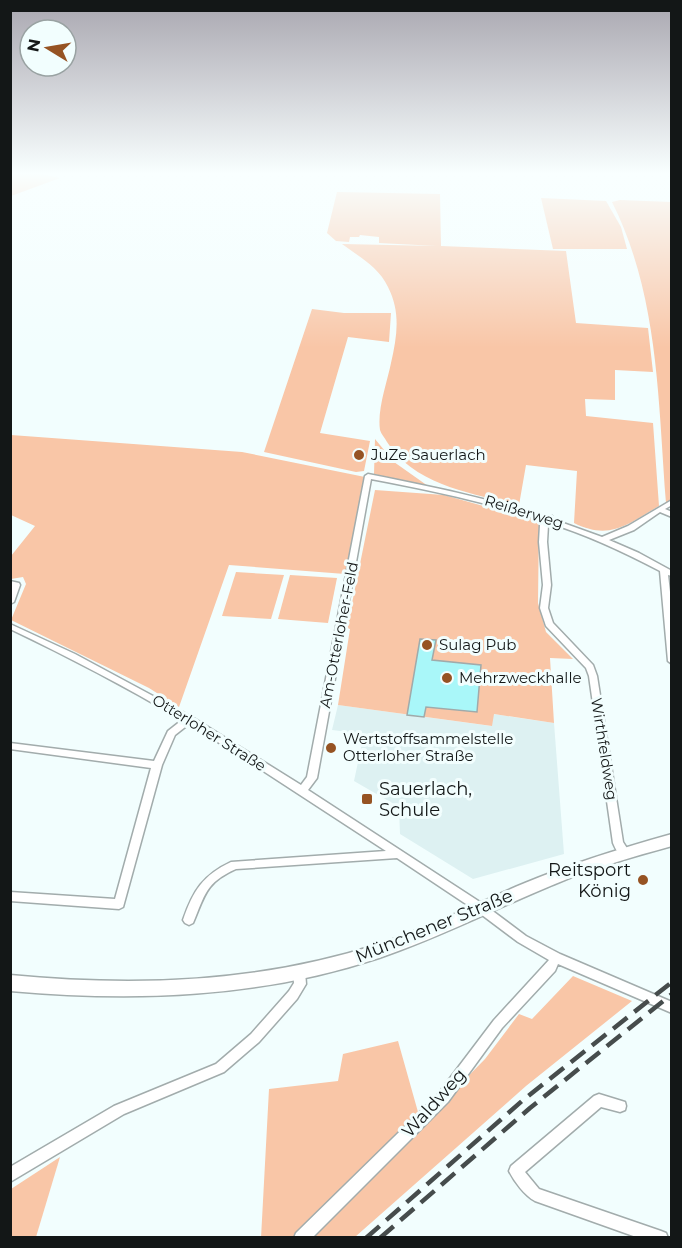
<svg xmlns="http://www.w3.org/2000/svg" width="682" height="1248" font-family="Montserrat,sans-serif">
<style>
.built{fill:#ddf1f2}
.green{fill:#f9c6a7}
.building{fill:#a9f7f9;stroke:#a0aaaa;stroke-width:1.5}
.lines{fill:none;stroke-linecap:round;stroke-linejoin:round}
.street-casing{stroke:#a2acac;stroke-width:3}
.secondary-casing{stroke:#a2acac;stroke-width:3}
.street{fill:#fff;fill-rule:evenodd}
.secondary{fill:#fff;fill-rule:evenodd}
.rail{stroke:#464c4c;stroke-width:4.5;stroke-dasharray:18 9;stroke-linecap:butt}
.poi-dot{fill:#965323;stroke:#f2fefe;stroke-width:2}
.labels{text-anchor:middle;stroke-width:6;stroke-linejoin:round;paint-order:stroke}
.poi-label{font-size:15px;fill:#131717;stroke:#f2fefe;text-anchor:start}
.street-label{font-size:15px;fill:#131717;stroke:#f2fefe}
.near-poi-label{font-size:18px;fill:#131717;stroke:#f2fefe;text-anchor:start}
.near-street-label{font-size:18px;fill:#131717;stroke:#f2fefe}
</style>
<rect width="100%" height="100%" fill="#f2fefe"/>
<polygon class="built" points="338,705 491,726 493,714 554,723 564,854 473,879 400,834 399,807 354,781 364,734 332,730"/>
<g class="green">
<polygon points="11,173 37,173 60,178 11,196"/>
<path d="M337,192L440,194L441,246L566,251L576,323L648,328L653,372L615,370V400L585,399L586,416L653,423L659,506C628,524 610,541 574,523L577,471L526,465L519,505C473,494 414,485 387,442C385,438 381,434 380,430C377,409 387,383 391,363C397,336 401,313 388,287C378,266 359,257 342,244L437,246L379,243V237L360,235L359,237H350L349,242L336,241L327,233Z"/>
<polygon points="541,198 606,201 621,227 627,249 553,249"/>
<path d="M620,200L671,202L672,500L666,503C658,400 659,296 612,202Z"/>
<polygon points="312,309 344,313 391,313 389,342 348,337 320,433 370,441 364,471 356,472 264,452"/>
<polygon points="11,435 242,452 365,477 345,574 229,565 179,707 149,688 11,620 26,584 23,577 11,579 11,556 35,526 11,515"/>
<polygon points="375,439 394,462 428,486 374,474"/>
<polygon points="375,490 444,495 512,514 513,510 539,519 538,603 546,632 573,659 550,658 554,723 494,714 492,726 338,705 350,629 347,628"/>
<polygon points="236,572 284,575 271,619 222,616"/>
<polygon points="290,575 337,578 328,623 278,619"/>
<polygon points="573,976 632,1001 526,1086 355,1237 310,1238 485,1059 519,1014 532,1019"/>
<polygon points="398,1041 418,1112 293,1237 261,1238 269,1089 338,1081 343,1054"/>
<polygon points="60,1157 36,1237 11,1237 11,1189"/>
</g>
<polygon class="building" points="420,639 436,640 432,660 481,665 477,712 426,707 424,717 407,715"/>
<g class="lines">
<g class="street-casing">
<g id="street">
<path d="M368,474C428,486 488,498 546,517L552,516V519L602,537L628,526L672,500V505L665,509L672,512V517L660,512L634,530L609,540L639,553L672,571V576L668,575L672,609V664L668,661L660,571C624,552 588,535 549,523L548,525L547,542L551,585L548,608L553,623L593,665L597,676L623,842L630,853L629,856C620,859 616,850 613,843L589,676L586,668L546,626L540,608L543,585L539,542L540,525L543,521C487,502 429,490 371,479L317,778L308,790L486,906L526,936L560,954L672,1002V1013L558,964L555,971L502,1028L448,1102L312,1238H294L296,1233L438,1094L494,1020L549,960L518,942L478,912L397,858L236,869C205,883 205,895 193,923L189,925L185,923L183,920C193,891 203,875 231,862L386,851L248,761L189,724L175,735L162,765L123,907L119,909L10,901V892L115,899L151,768L10,749V743L154,761L168,731L182,720C126,687 69,657 10,629V624L75,654L192,717L301,785L307,777L365,476Z"/>
<polygon points="10,581 19,583 20,585 14,602 10,604 12,586 10,586"/>
<polygon points="299,967 303,968 305,972 306,984 297,999 259,1042 224,1072 124,1114 10,1182 10,1167 114,1106 216,1064 251,1034 289,991 294,983 293,972 295,968"/>
<path d="M599,1094L625,1102L626,1106L625,1110L620,1112L601,1107L525,1172L539,1189L661,1231L666,1233L668,1238H639L535,1201C525,1196 514,1181 509,1171L511,1166L594,1096Z"/>
</g>
</g>
<g class="secondary-casing">
<path id="secondary" d="M672,834V846C632,857 593,868 555,884C496,908 439,938 379,958C259,998 136,1002 10,991V975C135,987 259,983 379,944C429,928 476,903 525,883C573,863 622,848 672,834Z"/>
</g>
<use href="#street" class="street"/>
<use href="#secondary" class="secondary"/>
<g class="rail">
<polyline points="366,1238 522,1101 672,982"/>
<polyline points="380,1238 530,1108 672,994"/>
</g>
</g>
<linearGradient id="sky" x2="0" y2="1"><stop stop-color="#a9a7b0"/><stop offset="0.5" stop-color="#f9ffff"/><stop offset="1" stop-color="#f9ffff" stop-opacity="0"/></linearGradient>
<rect width="682" height="348" fill="url(#sky)"/>
<g class="poi-dot">
<circle cx="359" cy="455" r="6"/>
<circle cx="427" cy="645" r="6"/>
<circle cx="447" cy="678" r="6"/>
<circle cx="331" cy="748" r="6"/>
<rect x="361" y="793" width="12" height="12" rx="3"/>
<circle cx="643" cy="880" r="6"/>
</g>
<g class="labels">
<g class="poi-label">
<text x="371" y="460">JuZe Sauerlach</text>
<text x="439" y="650">Sulag Pub</text>
<text x="459" y="683">Mehrzweckhalle</text>
<text x="343" y="744">Wertstoffsammelstelle<tspan x="343" dy="17">Otterloher Straße</tspan></text>
</g>
<g class="street-label">
<text transform="translate(524 512) rotate(17)" y="5">Reißerweg</text>
<text transform="translate(339 635) rotate(-79)" y="5">Am-Otterloher-Feld</text>
<text transform="translate(209 733) rotate(32)" y="5">Otterloher Straße</text>
<text transform="translate(604 749) rotate(81)" y="5">Wirthfeldweg</text>
</g>
<g class="near-poi-label">
<text x="379" y="795">Sauerlach,<tspan x="379" dy="21">Schule</tspan></text>
<text x="631" y="876" text-anchor="end">Reitsport<tspan x="631" dy="21">König</tspan></text>
</g>
<g class="near-street-label">
<text transform="translate(434 926) rotate(-22)" y="6">Münchener Straße</text>
<text transform="translate(434 1103) rotate(-48)" y="6">Waldweg</text>
</g>
</g>
<rect width="682" height="1248" fill="none" stroke="#131717" stroke-width="24"/>
<g transform="translate(48 48) rotate(281)"><circle r="28" fill="#f2fefe" stroke="#99a2a2" stroke-width="1.5"/>
<path d="M0-4.5L10 22L0 15L-10 22Z" fill="#965323"/>
<text y="-9" font-size="16" font-weight="bold" text-anchor="middle" fill="#131717">N</text>
</g>
</svg>
